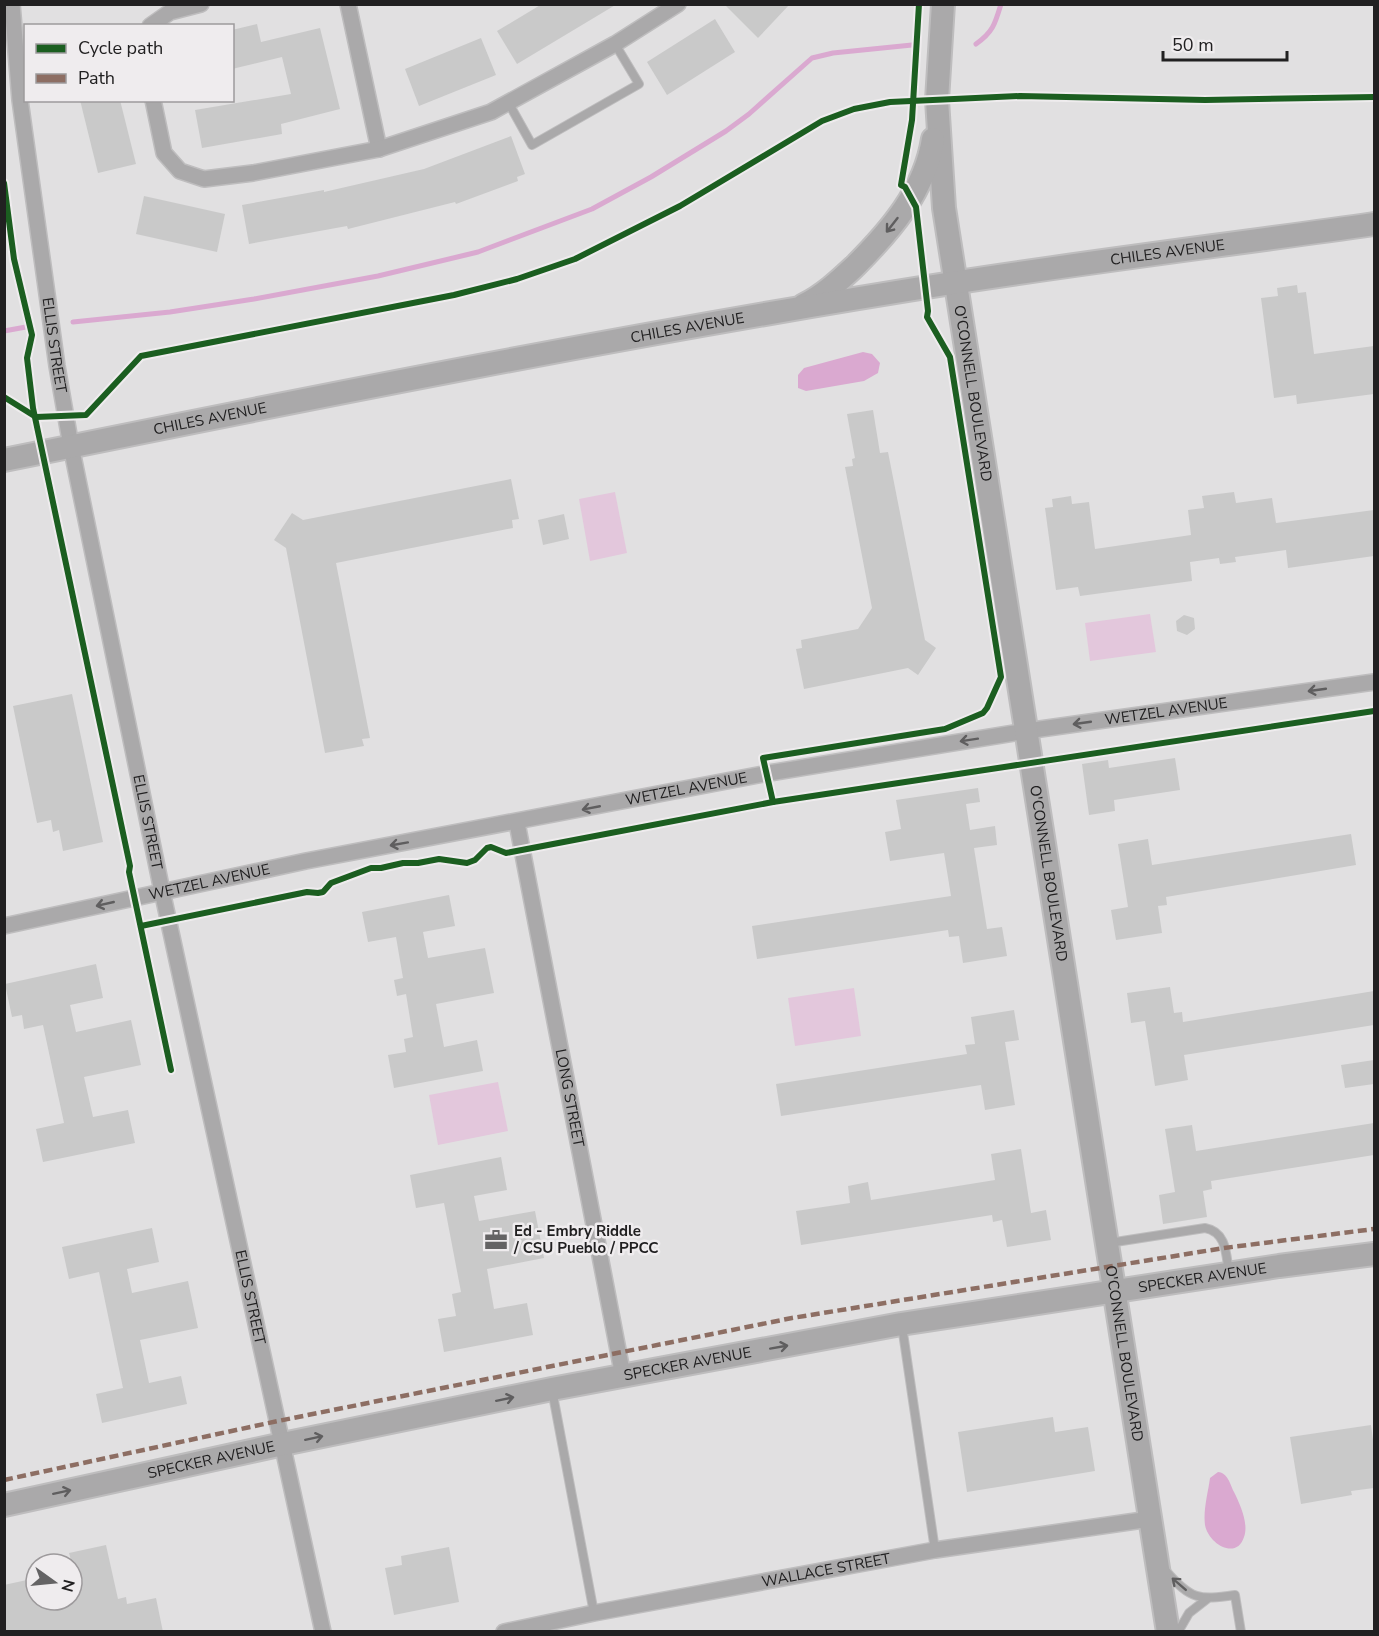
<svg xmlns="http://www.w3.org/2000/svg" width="1379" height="1636" font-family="'Nunito Sans',sans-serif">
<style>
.green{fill:#e3c7dc}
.water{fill:#daa9d0}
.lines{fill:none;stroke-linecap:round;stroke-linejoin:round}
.stream{stroke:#daa9d0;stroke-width:5}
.building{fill:#c9c9c9}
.lane-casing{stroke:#bebdbe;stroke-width:10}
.street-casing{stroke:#bebdbe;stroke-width:18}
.secondary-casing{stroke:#bebdbe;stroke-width:26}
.lane{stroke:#aaa9aa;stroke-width:8}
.street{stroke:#aaa9aa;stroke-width:15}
.secondary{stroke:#aaa9aa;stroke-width:22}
.quiet{stroke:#8d6e63;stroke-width:4.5;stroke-dasharray:9 4.5;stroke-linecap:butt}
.cycleway-casing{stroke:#efecee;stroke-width:10}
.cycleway{stroke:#1b5e20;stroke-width:6}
.oneway{stroke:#5f5e5f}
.labels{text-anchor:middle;stroke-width:5;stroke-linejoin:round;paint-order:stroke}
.street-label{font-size:15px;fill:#212021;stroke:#efecee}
.poi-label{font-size:15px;font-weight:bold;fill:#212021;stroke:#efecee;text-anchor:start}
</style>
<rect width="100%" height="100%" fill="#e1e0e1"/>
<g class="green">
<polygon points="615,492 627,553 590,561 579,499"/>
<polygon points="1150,614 1156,652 1090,661 1085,623"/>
<polygon points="854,988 861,1036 795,1046 788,998"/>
<polygon points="498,1082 508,1131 438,1145 429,1095"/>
</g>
<g class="water">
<polygon points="863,352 872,354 880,363 878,373 864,381 806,391 798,388 798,375 804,368"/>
<path d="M1218,1472C1228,1473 1230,1484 1234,1492C1240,1504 1249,1524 1244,1537C1237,1560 1209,1545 1205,1525C1203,1510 1208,1493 1210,1478Z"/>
</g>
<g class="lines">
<g class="stream">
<path d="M976,44C993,32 995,24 1001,4"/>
<polyline points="73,322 170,312 254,299 378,276 478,252 592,209 651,177 726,131 749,114 812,58 833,53 912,45"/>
<polyline points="4,331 26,327"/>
</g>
</g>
<g class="building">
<polygon points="542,4 617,4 517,64 497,31"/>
<polygon points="724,4 790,4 758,38"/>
<polygon points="715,19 735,52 667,95 647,62"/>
<polygon points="257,24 261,42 320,28 340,109 281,124 282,134 202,148 195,110 291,94 282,57 232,69 232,30"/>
<polygon points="481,38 496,75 419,106 405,69"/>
<polygon points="80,100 120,100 136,164 98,173"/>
<polygon points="511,136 525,174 517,177 518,181 456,204 455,202 348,229 347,226 249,244 242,205 324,190 324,192 424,169"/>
<polygon points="144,196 225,214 217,252 136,234"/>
<polygon points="1297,285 1298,293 1306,292 1314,354 1374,346 1374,394 1297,404 1296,395 1274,398 1261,298 1278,296 1277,288"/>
<polygon points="873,410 880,453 888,452 925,640 936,648 918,675 908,668 804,689 796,649 802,648 801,640 858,629 872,608 845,467 853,466 852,459 855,458 847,414"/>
<polygon points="511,479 519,519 512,520 513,528 336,563 370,738 362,739 364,746 325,753 286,548 274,540 292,513 303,520"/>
<polygon points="1234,492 1236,503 1272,498 1276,523 1374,510 1374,556 1288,568 1286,550 1235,557 1236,562 1220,564 1219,558 1190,562 1192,581 1080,596 1078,587 1056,590 1045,508 1053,507 1052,499 1071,496 1072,504 1089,502 1095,549 1191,535 1188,510 1204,508 1202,496"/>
<polygon points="564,514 569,539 543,545 538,520"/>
<polygon points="1184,615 1194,618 1195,629 1187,635 1177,631 1176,621"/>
<polygon points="72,694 103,842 63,851 59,830 53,832 51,820 37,823 13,706"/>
<polygon points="1175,758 1180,790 1114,800 1115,811 1089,815 1082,764 1108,760 1109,768"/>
<polygon points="978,788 980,802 966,804 970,830 995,826 997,845 974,848 987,929 1002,927 1007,956 963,963 959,936 949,937 948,930 757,959 752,926 951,896 944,853 890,861 885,832 901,829 896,800"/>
<polygon points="1351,834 1356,865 1166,897 1167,905 1158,906 1162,933 1116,940 1111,910 1128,907 1118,844 1148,839 1152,865"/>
<polygon points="449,895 455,926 423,932 428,958 485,948 494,993 436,1004 444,1047 477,1040 483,1071 394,1088 388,1055 406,1052 404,1039 413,1037 406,994 397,996 394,980 403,978 396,937 368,942 362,912"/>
<polygon points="96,964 103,998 70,1005 76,1032 131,1020 141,1065 84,1077 93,1117 128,1110 135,1143 43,1162 36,1129 64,1123 43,1025 24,1029 22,1015 12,1017 5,984"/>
<polygon points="1170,987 1174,1013 1182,1012 1183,1022 1374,991 1374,1025 1184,1055 1188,1080 1155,1086 1145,1021 1131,1023 1127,993"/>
<polygon points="1014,1010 1019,1040 1005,1042 1015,1105 985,1110 981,1085 781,1116 776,1084 967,1054 965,1045 975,1044 971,1017"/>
<polygon points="1374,1060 1374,1084 1345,1088 1341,1065"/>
<polygon points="1374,1123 1374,1155 1211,1181 1212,1189 1203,1191 1207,1217 1163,1224 1159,1195 1175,1192 1165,1129 1192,1125 1196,1151"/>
<polygon points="1021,1149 1031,1213 1046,1210 1051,1240 1007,1247 1002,1220 993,1222 992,1215 801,1245 796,1211 850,1203 848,1186 868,1182 871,1200 995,1180 991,1154"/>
<polygon points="501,1157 507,1190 474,1196 479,1221 535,1211 544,1258 487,1269 494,1309 527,1303 533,1335 444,1352 438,1319 456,1316 452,1294 461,1292 444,1203 416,1208 410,1175"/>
<polygon points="152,1228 159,1262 127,1269 132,1293 188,1281 198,1328 140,1340 149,1383 181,1376 187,1404 102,1423 96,1394 123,1388 99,1272 69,1279 62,1247"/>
<polygon points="1053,1417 1055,1432 1088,1427 1095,1471 967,1492 958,1432"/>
<polygon points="1371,1425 1374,1447 1374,1488 1351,1491 1352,1495 1301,1504 1290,1437"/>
<polygon points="106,1545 118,1599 126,1597 127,1604 156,1598 163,1632 4,1632 4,1585 36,1578 36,1600 72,1600 72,1564 69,1553"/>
<polygon points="449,1547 459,1602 394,1615 385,1568 402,1565 401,1556"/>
</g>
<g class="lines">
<g class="lane-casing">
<g id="lane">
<polyline points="508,102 532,145 639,84 615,44"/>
<path d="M1109,1243L1205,1228C1227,1232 1226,1255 1229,1273"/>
<polyline points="902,1326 935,1550"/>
<polyline points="552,1390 594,1613"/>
<path d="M1166,1571C1191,1600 1199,1600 1235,1595L1241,1632"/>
<polyline points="1178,1632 1189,1613 1207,1599"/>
</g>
</g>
<g class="street-casing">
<g id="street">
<path id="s1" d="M12,4L20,100L57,366L71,446L162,891L323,1632"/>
<polyline points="348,4 379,149"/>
<polyline points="150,26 170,12 201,4"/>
<polyline points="153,100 164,153 180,171 204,179 253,173 379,149 491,112 615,44 678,4"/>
<path id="s2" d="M517,823L623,1376"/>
<path id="s3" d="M4,926L306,861L769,773L1026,731L1374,682"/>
<path id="s4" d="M504,1632L594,1613L935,1550L1150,1519"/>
</g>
</g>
<g class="secondary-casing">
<g id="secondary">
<path id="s5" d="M943,4L937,100L944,208L1168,1632"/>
<path d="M804,305C823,296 840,280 855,266C890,231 925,191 933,139"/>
<path id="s6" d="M4,460C320,396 635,333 952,283C1093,261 1234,244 1374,224"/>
<path id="s7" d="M4,1505L283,1444L552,1389L901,1324L1279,1266L1374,1254"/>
</g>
</g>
<use href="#lane" class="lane"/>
<use href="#street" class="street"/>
<use href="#secondary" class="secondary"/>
<polyline class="quiet" points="4,1480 278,1421 792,1318 1224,1248 1374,1229"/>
<g class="cycleway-casing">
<g id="cycleway">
<polyline points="4,183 14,259 32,335 27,358 33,408 130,866 129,872 171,1070"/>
<polyline points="4,397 36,417 86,415 141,356 454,295 517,279 575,259 680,206 822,121 854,109 890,102 1020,96 1205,100 1374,97"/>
<polyline points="773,802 763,758 945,729 983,713 987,708 1001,677 950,357 927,317 928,311 916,207 905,187 901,185 912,120 919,4"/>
<polyline points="141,926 307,892 318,893 323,892 331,883 371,868 381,868 403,863 418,863 439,859 467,863 475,860 487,848 491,847 506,853 773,802 1374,711"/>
</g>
</g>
<use href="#cycleway" class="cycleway"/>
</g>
<defs><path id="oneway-shaft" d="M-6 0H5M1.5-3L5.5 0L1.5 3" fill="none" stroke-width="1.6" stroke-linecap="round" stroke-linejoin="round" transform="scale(1.5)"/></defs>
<g class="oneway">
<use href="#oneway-shaft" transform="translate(892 225) rotate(128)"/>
<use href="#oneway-shaft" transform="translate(1317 690) rotate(172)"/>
<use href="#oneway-shaft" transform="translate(1082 723) rotate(172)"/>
<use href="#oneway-shaft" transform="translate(969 740) rotate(171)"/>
<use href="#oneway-shaft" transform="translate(591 808) rotate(169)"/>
<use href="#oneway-shaft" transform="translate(399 844) rotate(170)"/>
<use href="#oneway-shaft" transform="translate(105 904) rotate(167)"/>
<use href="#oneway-shaft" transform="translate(779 1347) rotate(-10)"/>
<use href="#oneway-shaft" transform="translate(505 1399) rotate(-12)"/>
<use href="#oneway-shaft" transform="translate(314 1438) rotate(-12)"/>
<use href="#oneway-shaft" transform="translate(62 1492) rotate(-12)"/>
<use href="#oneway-shaft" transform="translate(1179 1584) rotate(-139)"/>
</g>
<defs>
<g id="office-bare" transform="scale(1.8)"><path d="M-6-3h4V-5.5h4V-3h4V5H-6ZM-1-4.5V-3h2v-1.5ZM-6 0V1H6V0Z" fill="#646364" stroke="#efecee" stroke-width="2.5" paint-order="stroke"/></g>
</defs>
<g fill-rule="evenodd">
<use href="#office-bare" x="496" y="1240"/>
</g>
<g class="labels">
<g class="street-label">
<text dy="5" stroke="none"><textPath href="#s6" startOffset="1182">CHILES AVENUE</textPath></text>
<text dy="5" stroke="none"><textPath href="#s6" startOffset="696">CHILES AVENUE</textPath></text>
<text dy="5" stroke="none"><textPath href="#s1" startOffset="344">ELLIS STREET</textPath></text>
<text dy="5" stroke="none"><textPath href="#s5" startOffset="392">O'CONNELL BOULEVARD</textPath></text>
<text dy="5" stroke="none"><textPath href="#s6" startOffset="210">CHILES AVENUE</textPath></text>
<text dy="5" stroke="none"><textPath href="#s3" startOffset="1182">WETZEL AVENUE</textPath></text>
<text dy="5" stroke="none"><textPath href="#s3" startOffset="696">WETZEL AVENUE</textPath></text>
<text dy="5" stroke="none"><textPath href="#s1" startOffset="830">ELLIS STREET</textPath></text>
<text dy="5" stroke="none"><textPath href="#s5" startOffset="878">O'CONNELL BOULEVARD</textPath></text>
<text dy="5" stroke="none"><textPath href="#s3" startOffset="210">WETZEL AVENUE</textPath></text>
<text dy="5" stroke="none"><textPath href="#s2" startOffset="280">LONG STREET</textPath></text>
<text dy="5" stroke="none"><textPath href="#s7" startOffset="1220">SPECKER AVENUE</textPath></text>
<text dy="5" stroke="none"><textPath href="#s1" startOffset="1316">ELLIS STREET</textPath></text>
<text dy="5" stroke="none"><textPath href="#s5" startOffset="1364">O'CONNELL BOULEVARD</textPath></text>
<text dy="5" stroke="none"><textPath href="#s7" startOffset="698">SPECKER AVENUE</textPath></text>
<text dy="5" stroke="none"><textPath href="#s7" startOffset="212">SPECKER AVENUE</textPath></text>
<text dy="5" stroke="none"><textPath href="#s4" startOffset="328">WALLACE STREET</textPath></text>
</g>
<g class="poi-label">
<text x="514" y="1236">Ed - Embry Riddle<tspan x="514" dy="17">/ CSU Pueblo / PPCC</tspan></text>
</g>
</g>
<rect width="1379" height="1636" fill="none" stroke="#212021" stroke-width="12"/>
<rect x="24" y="24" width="210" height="78" fill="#efecee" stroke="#9d9a9c" stroke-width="1.5"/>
<rect x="36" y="44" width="30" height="9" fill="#1b5e20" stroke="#9d9a9c" stroke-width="1.5"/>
<text x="78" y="54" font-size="18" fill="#212021">Cycle path</text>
<rect x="36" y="74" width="30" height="9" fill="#8d6e63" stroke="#9d9a9c" stroke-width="1.5"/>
<text x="78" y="84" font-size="18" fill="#212021">Path</text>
<g transform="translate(54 1582) rotate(105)"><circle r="28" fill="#efecee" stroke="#9d9a9c" stroke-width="1.5"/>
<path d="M0-4.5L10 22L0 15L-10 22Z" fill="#646364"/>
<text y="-9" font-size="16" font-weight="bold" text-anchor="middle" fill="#212021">N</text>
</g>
<path d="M1163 51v9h124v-9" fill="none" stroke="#212021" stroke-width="3"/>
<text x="1172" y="51" font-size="18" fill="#212021" stroke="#efecee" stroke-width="4.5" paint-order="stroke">50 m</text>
</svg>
